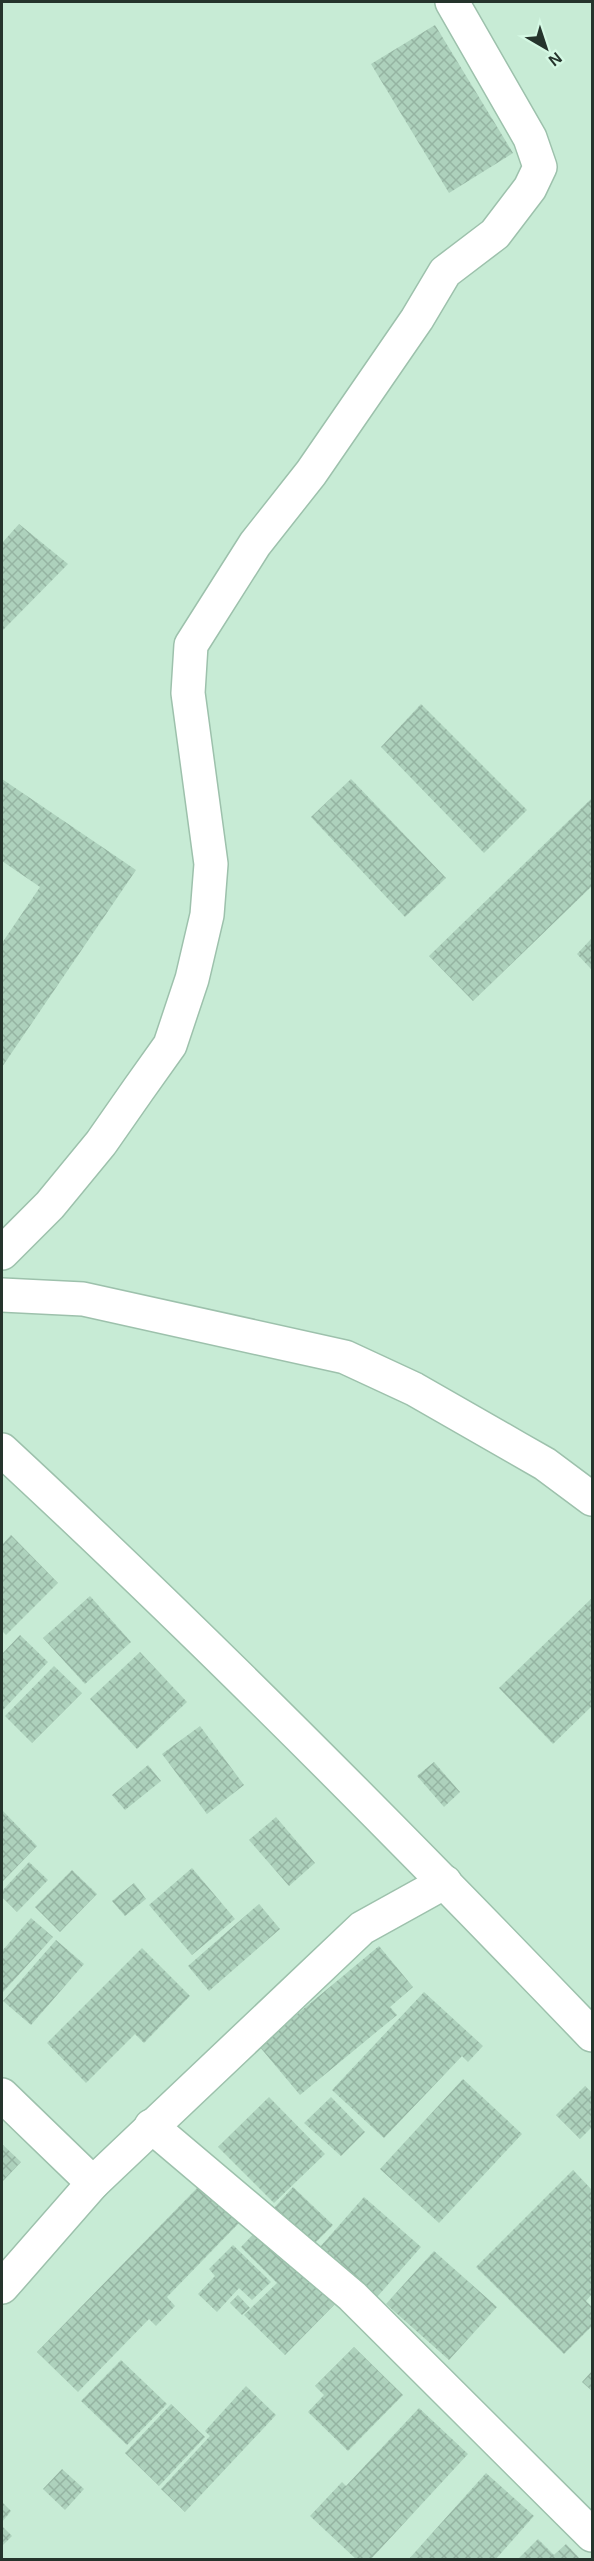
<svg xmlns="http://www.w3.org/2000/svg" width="594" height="2561" font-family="Arial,sans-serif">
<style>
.building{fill:url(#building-cross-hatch)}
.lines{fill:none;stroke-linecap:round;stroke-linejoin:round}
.minor-casing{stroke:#9dc1ac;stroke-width:36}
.minor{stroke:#fff;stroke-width:33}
</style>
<defs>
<pattern id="building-cross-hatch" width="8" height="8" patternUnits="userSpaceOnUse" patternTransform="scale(1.5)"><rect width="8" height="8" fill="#add1bc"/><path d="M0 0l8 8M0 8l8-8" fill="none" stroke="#95b4a2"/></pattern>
</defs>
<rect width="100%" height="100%" fill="#c7ebd5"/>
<g class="building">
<polygon points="435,25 513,153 449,193 371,64"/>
<polygon points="19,524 68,564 2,631 2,543"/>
<polygon points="421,704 527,810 484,853 381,747"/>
<polygon points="2,779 136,870 2,1067 2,943 40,887 2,861"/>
<polygon points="351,779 446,878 405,917 311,817"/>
<polygon points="592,798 592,886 473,1001 429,956"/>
<polygon points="592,938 592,970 577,954"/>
<polygon points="11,1535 58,1583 6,1635 2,1631 2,1545"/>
<polygon points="90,1596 131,1642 85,1684 43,1638"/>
<polygon points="592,1598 592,1706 553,1744 499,1688"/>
<polygon points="20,1635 48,1662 2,1711 2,1654"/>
<polygon points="140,1652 187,1702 137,1749 90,1699"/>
<polygon points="54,1666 82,1693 32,1743 5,1716"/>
<polygon points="200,1726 244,1785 207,1814 162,1754"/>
<polygon points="434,1762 460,1792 444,1807 417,1776"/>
<polygon points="148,1765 161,1781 125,1810 112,1795"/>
<polygon points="2,1810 37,1846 2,1882"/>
<polygon points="276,1817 315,1863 289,1886 249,1840"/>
<polygon points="29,1862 48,1880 17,1912 2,1897 2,1891"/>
<polygon points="192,1868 235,1919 192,1955 149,1905"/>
<polygon points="72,1870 97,1894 60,1932 35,1907"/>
<polygon points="134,1883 146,1899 125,1916 112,1901"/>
<polygon points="259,1904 280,1929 209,1991 188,1966"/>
<polygon points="31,1918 53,1937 3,1992 2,1951"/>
<polygon points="56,1940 84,1964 31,2025 3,2001"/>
<polygon points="379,1946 413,1987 390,2007 397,2015 300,2095 259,2046"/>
<polygon points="142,1948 190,1996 144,2043 135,2034 86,2083 47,2043"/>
<polygon points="424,1992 483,2046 468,2062 462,2056 384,2138 332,2090"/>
<polygon points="463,2079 522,2134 439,2223 380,2169"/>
<polygon points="585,2086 592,2093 592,2127 580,2139 556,2115"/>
<polygon points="269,2097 325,2154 274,2203 218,2147"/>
<polygon points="331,2097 365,2132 341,2156 304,2123"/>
<polygon points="2,2144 21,2162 2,2182"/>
<polygon points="573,2170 592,2190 592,2294 586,2301 592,2307 592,2326 564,2354 476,2267"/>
<polygon points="200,2185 239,2223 167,2297 175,2306 156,2326 149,2319 78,2392 37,2352"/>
<polygon points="293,2187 333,2225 312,2246 273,2209"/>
<polygon points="364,2197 421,2247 377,2297 320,2247"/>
<polygon points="262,2225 339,2300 285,2355 244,2315 277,2283 241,2247"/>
<polygon points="233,2245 271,2282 252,2300 239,2288 217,2312 198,2294 215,2276 209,2269"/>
<polygon points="434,2251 497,2307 449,2360 386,2304"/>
<polygon points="238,2295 250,2308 242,2315 230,2303"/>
<polygon points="354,2347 403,2395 348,2451 308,2412 324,2395 315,2386"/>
<polygon points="121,2360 167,2404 127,2445 81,2401"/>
<polygon points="592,2371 592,2391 582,2382"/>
<polygon points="246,2386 276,2415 185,2512 161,2489 210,2436 205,2431"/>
<polygon points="171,2404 205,2437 159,2486 125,2453"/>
<polygon points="419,2408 468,2454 370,2560 357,2560 310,2516 342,2482 346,2486"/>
<polygon points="62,2469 84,2489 65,2510 43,2489"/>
<polygon points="486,2473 534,2516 495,2560 408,2560"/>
<polygon points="2,2502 11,2511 2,2522"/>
<polygon points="2,2526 12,2536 2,2546"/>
<polygon points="538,2539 554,2555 566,2544 581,2560 517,2560"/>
</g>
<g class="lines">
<g class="minor-casing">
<g id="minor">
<polyline points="2,1253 50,1205 101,1143 138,1090 170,1045 192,979 207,915 211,864 188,693 191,645 255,544 311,473 417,319 445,272 495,234 530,188 540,167 530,138 452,2"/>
<polyline points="2,1295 83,1299 345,1357 414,1389 517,1448 545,1464 592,1499"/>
<path d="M2,1450C205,1638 400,1835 592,2035"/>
<polyline points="2,2095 93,2183"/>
<polyline points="151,2126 352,2296 592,2535"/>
<polyline points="2,2287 93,2183 362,1928 445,1882"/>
</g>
</g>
<use href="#minor" class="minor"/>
</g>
<rect width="594" height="2561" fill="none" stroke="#25342c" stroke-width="6"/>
<g transform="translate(546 48) rotate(141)" stroke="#d4f8e3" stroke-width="4.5" paint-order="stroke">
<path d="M0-4.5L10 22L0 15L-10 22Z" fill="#25342c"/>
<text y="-9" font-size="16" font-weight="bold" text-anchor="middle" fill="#25342c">N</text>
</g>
</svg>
